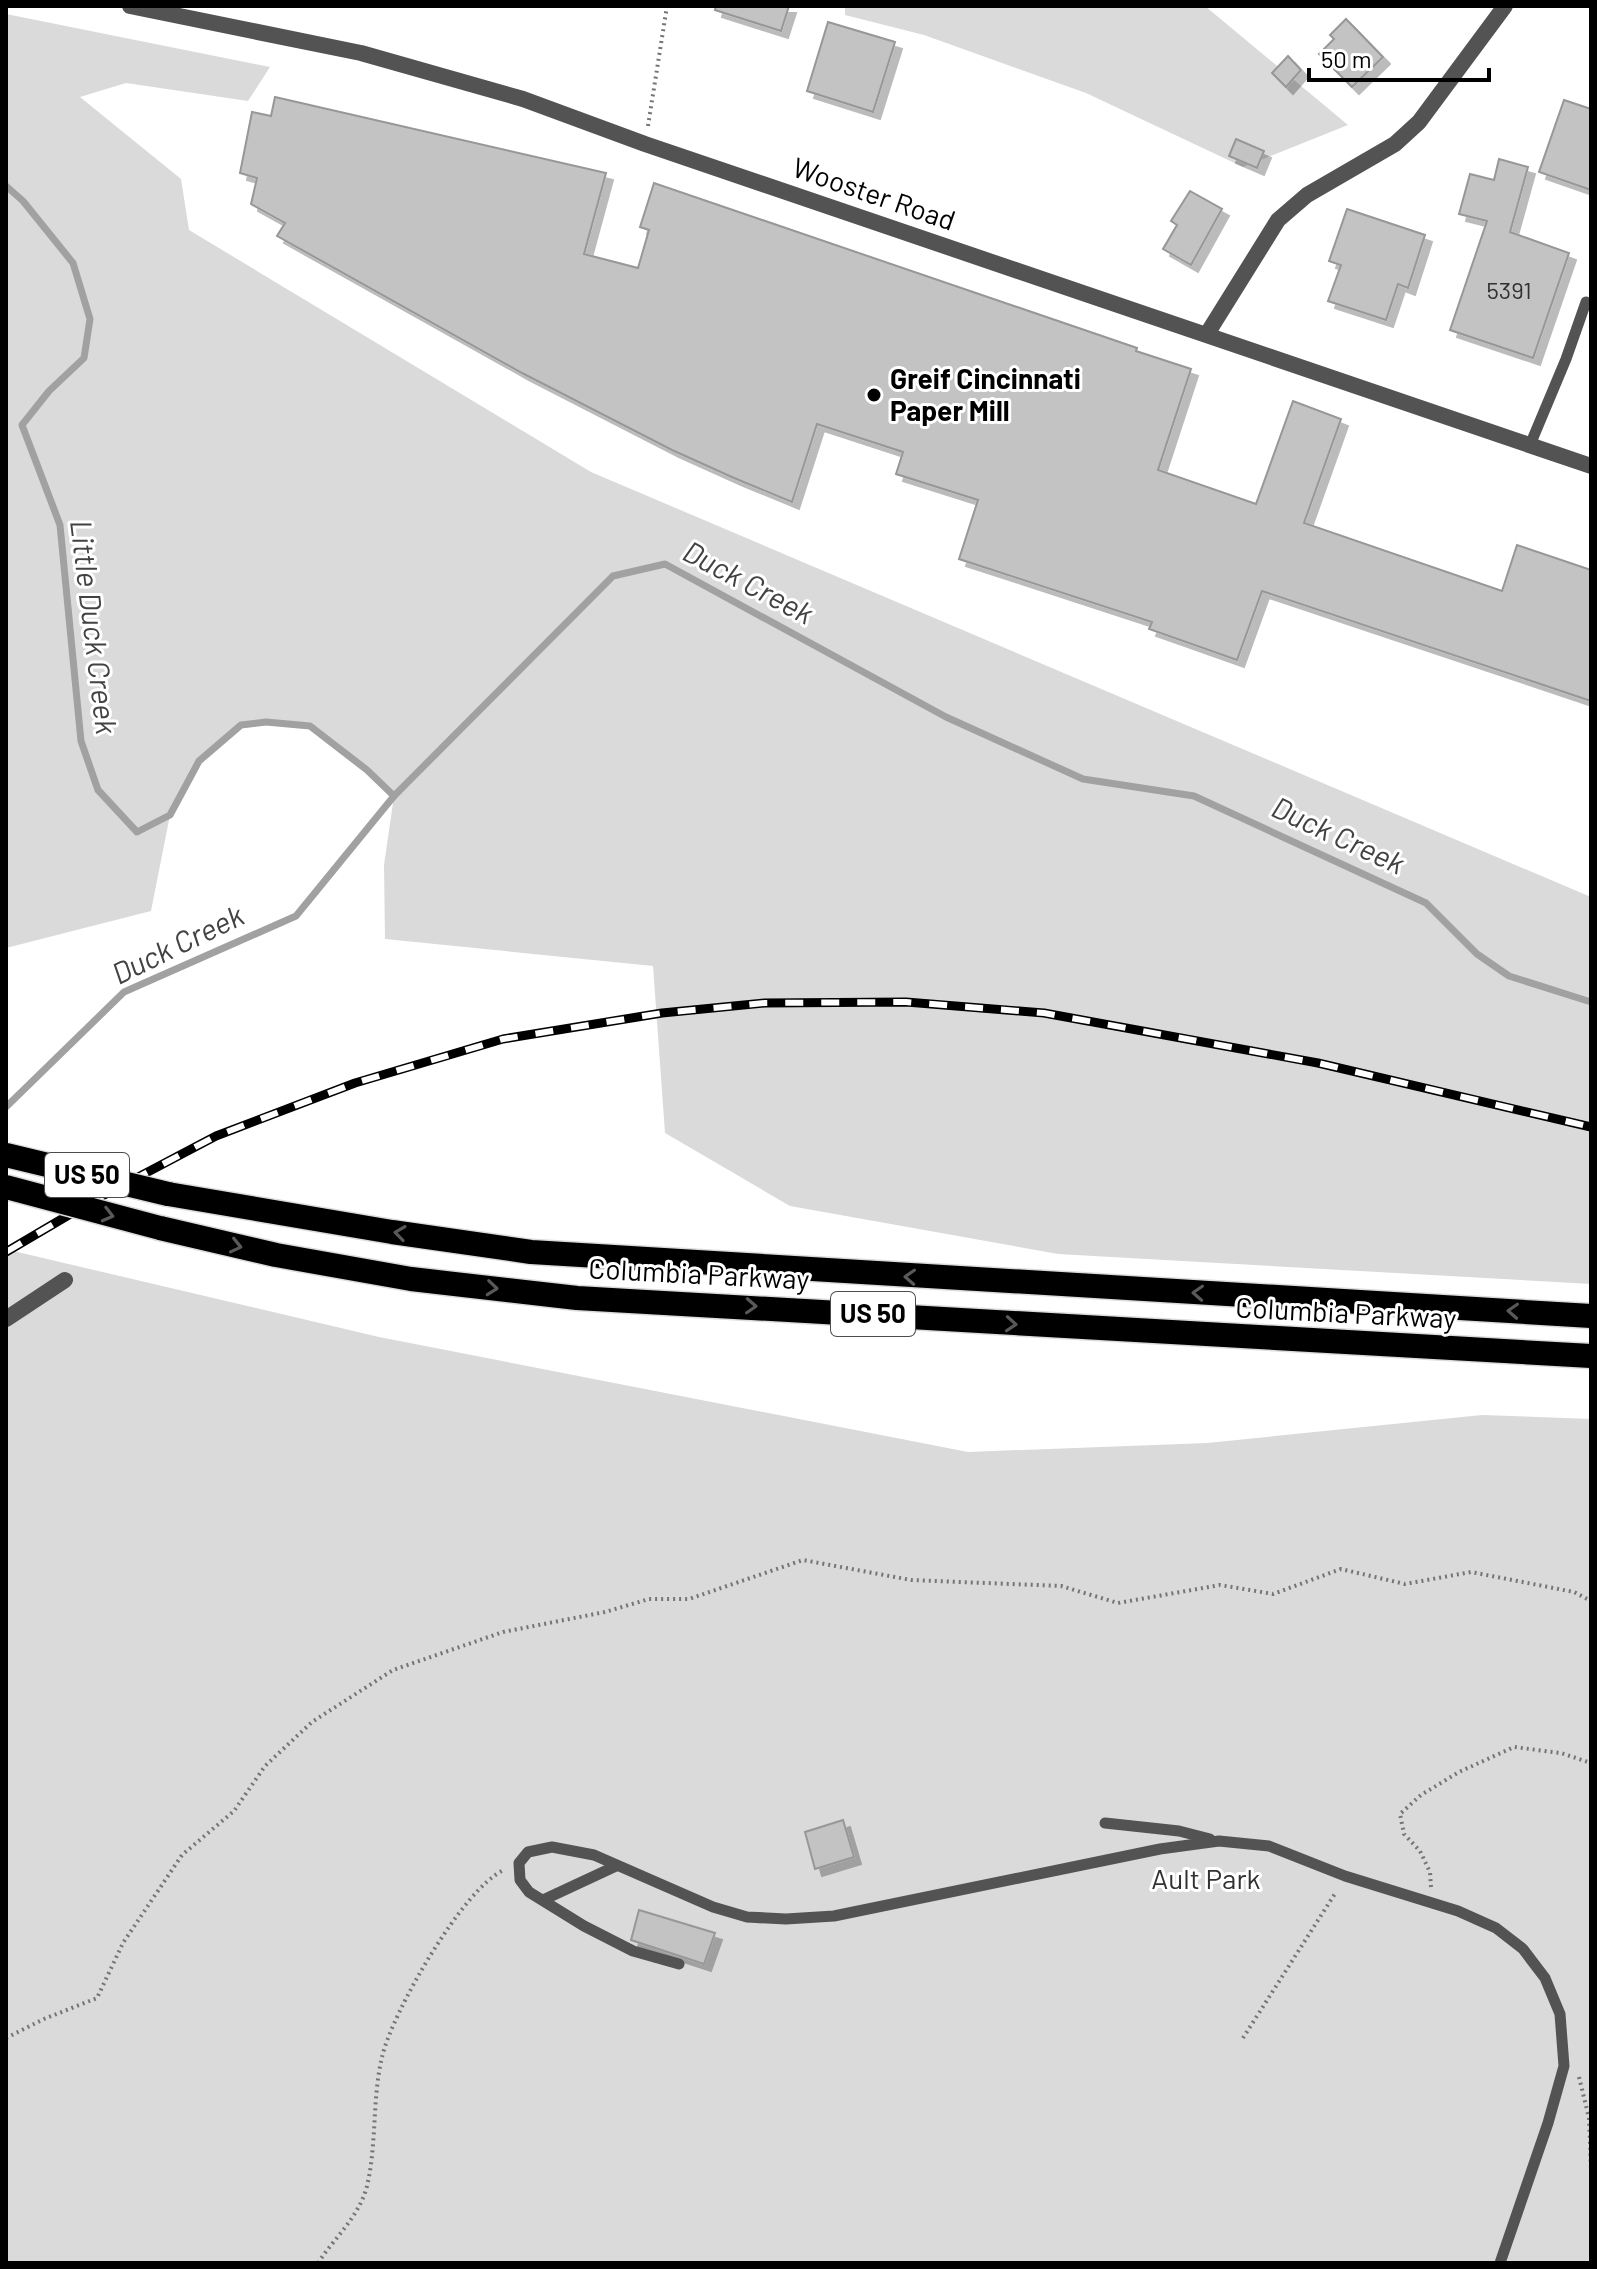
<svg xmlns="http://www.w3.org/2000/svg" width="1597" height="2269" font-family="Barlow,sans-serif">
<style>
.green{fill:#dadada}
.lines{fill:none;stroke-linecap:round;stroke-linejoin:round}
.stream{stroke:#a1a1a1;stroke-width:7}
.building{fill:#c3c3c3;stroke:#979797;stroke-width:2;filter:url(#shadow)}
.motorway-casing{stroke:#dbdbdb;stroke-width:27}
.path{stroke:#757575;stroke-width:4;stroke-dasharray:2 4;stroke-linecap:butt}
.service{stroke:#535353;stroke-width:11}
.minor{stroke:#535353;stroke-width:16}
.tertiary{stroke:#535353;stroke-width:16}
.motorway{stroke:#000;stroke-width:24}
.rail-casing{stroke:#000;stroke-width:9}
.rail{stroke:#fff;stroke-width:6;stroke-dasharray:18;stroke-linecap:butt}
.motorway-bridge-casing{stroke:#dbdbdb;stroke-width:27;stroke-linecap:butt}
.motorway-bridge{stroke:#000;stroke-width:24}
.oneway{stroke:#595959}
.poi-dot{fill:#000;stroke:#fff;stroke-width:3}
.labels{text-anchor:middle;stroke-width:6;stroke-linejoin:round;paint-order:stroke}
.number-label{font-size:24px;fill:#313131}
.shield{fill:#fff;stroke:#4c4c4c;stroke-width:2}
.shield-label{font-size:26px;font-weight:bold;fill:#000}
.street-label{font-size:28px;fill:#000;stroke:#fff}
.poi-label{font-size:28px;font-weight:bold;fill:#000;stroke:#fff;text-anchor:start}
.park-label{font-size:28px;fill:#313131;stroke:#fff}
.water-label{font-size:30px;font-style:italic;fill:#424242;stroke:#fff}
</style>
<defs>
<filter id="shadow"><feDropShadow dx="7" dy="7" stdDeviation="0" flood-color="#0004"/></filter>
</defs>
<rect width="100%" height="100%" fill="#fff"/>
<g class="green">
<polygon points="845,6 1205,6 1348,125 1243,167 1086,93 924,35 845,15"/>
<polygon points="6,14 270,67 248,101 126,83 80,97 181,179 189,230 591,472 1591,897 1591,1284 1058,1254 790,1206 665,1133 653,966 385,939 384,865 394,796 367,770 310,726 266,722 241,725 199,761 170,815 151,911 6,948"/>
<polygon points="9,1250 379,1337 968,1452 1207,1443 1482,1415 1591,1419 1591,2263 6,2263 6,1252"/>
</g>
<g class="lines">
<g class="stream">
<polyline points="6,186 23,201 73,263 90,319 84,358 49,391 22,425 60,525 81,741 98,790 137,832 170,815 199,761 241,725 266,722 310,726 367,770 394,796"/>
<polyline points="6,1107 124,992 296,916 394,796 613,576 665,564 946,717 1083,779 1194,796 1426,903 1477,954 1509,976 1591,1002"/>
</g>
</g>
<g class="building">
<polygon points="716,6 789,6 781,31 715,10"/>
<polygon points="1346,19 1383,57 1352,87 1319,54 1334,39 1330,35"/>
<polygon points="828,22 895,42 873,112 807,91"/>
<polygon points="1288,56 1301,70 1286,87 1272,73"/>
<polygon points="275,97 606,173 584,254 638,268 649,230 640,227 654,183 1137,348 1136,351 1191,369 1158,470 1256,504 1293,401 1341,419 1304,523 1502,591 1517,545 1591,570 1591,701 1262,591 1237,660 1149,629 1152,622 959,559 978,500 896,474 903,452 817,424 792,502 734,478 672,450 522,373 277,236 285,223 251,204 257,178 240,173 252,112 271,116"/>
<polygon points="1564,100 1591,109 1591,190 1539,172"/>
<polygon points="1236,139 1264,151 1257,168 1229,156"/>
<polygon points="1499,159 1528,167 1510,232 1569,253 1533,358 1450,330 1487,221 1459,214 1470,174 1494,180"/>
<polygon points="1190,191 1222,209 1191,265 1163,249 1177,225 1171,221"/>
<polygon points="1347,209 1425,235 1408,288 1398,284 1386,320 1328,301 1341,265 1329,261"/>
<polygon points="843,1820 854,1857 815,1869 805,1832"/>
<polygon points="639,1910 715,1933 704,1964 631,1940"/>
</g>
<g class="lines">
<g class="motorway-casing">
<g id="motorway">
<polyline points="168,1194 392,1232 531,1252 1591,1316"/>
<polyline points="160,1228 276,1255 411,1279 577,1298 1591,1356"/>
</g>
</g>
<g class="path">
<polyline points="648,126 667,6"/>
<polyline points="1431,1887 1430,1872 1420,1851 1404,1834 1400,1814 1421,1795 1459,1772 1514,1747 1561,1753 1591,1763"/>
<polyline points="6,2038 44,2019 97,1998 123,1943 182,1855 234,1811 265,1766 312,1722 393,1670 503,1632 605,1612 649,1599 689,1599 803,1560 911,1580 1061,1586 1118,1603 1220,1585 1273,1594 1341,1569 1405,1584 1471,1572 1574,1592 1591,1601"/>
<polyline points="1243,2038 1336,1892"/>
<polyline points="1579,2077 1589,2118 1591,2169"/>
<path d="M318,2263C335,2237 359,2217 367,2186C377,2144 372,2099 382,2057C392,2013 463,1888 504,1870"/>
</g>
<g class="service">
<polyline points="1530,445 1566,359 1586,302"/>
<polyline points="1105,1823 1179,1831 1210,1839"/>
<polyline points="543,1900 616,1866"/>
<polyline points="679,1964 633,1951 584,1926 529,1892 520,1880 519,1863 528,1852 552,1847 594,1855 713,1907 747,1917 786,1919 834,1916 1160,1849 1219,1841 1269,1846 1345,1876 1458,1911 1496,1928 1523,1949 1545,1978 1560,2014 1564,2066 1548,2123 1500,2263"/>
</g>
<g class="minor">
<polyline points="1207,334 1278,220 1307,195 1395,144 1419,122 1505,6"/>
<polyline points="6,1319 65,1280"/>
</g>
<polyline class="tertiary" points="130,6 361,53 523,99 645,144 1591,466"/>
<use href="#motorway" class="motorway"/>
<g class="rail-casing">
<polyline id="rail" points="6,1252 89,1203 216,1136 355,1083 503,1039 662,1013 765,1003 906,1002 1044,1013 1318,1063 1591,1127"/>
</g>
<use href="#rail" class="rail"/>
<g class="motorway-bridge-casing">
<g id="motorway-bridge">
<polyline points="6,1155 168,1194"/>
<polyline points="6,1187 160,1228"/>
</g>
</g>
<use href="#motorway-bridge" class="motorway-bridge"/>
</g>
<defs><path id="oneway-chevron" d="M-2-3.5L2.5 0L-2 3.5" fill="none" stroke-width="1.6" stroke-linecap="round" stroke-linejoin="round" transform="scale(2)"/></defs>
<g class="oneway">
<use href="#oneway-chevron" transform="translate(108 1215) rotate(14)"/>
<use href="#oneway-chevron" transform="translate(400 1233) rotate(-172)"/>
<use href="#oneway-chevron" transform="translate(236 1246) rotate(13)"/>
<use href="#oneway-chevron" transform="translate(910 1277) rotate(-177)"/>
<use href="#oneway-chevron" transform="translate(492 1288) rotate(6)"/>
<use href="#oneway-chevron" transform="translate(1198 1293) rotate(-177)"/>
<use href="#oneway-chevron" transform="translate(751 1306) rotate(3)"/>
<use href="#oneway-chevron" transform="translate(1513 1311) rotate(-177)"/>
<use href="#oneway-chevron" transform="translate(1011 1324) rotate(4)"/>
</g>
<circle class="poi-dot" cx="874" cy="395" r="8"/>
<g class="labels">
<g class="number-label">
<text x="1509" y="299">5391</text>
</g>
<g class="shield">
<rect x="45" y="1153" width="84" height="44" rx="6"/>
<rect x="831" y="1292" width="84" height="44" rx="6"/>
</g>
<g class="shield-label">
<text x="87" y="1184">US 50</text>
<text x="873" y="1323">US 50</text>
</g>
<g class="street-label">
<text transform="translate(874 194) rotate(19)" y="10">Wooster Road</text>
<text transform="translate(699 1274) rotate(3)" y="10">Columbia Parkway</text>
<text transform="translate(1346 1313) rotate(3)" y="10">Columbia Parkway</text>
</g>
<g class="poi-label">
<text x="890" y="389">Greif Cincinnati<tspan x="890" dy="32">Paper Mill</tspan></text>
</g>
<g class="park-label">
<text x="1206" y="1889">Ault Park</text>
</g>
<g class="water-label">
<text transform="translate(748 583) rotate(28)" y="10">Duck Creek</text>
<text transform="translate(93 627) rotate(83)" y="10">Little Duck Creek</text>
<text transform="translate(1338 836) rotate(25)" y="10">Duck Creek</text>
<text transform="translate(178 945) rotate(-26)" y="10">Duck Creek</text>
</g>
</g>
<rect width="1597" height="2269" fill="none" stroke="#000000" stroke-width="16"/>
<path d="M1309 68v12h180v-12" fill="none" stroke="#000000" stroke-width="4"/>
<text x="1321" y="68" font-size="24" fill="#000000" stroke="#ffffff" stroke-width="6" paint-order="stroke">50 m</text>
</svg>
